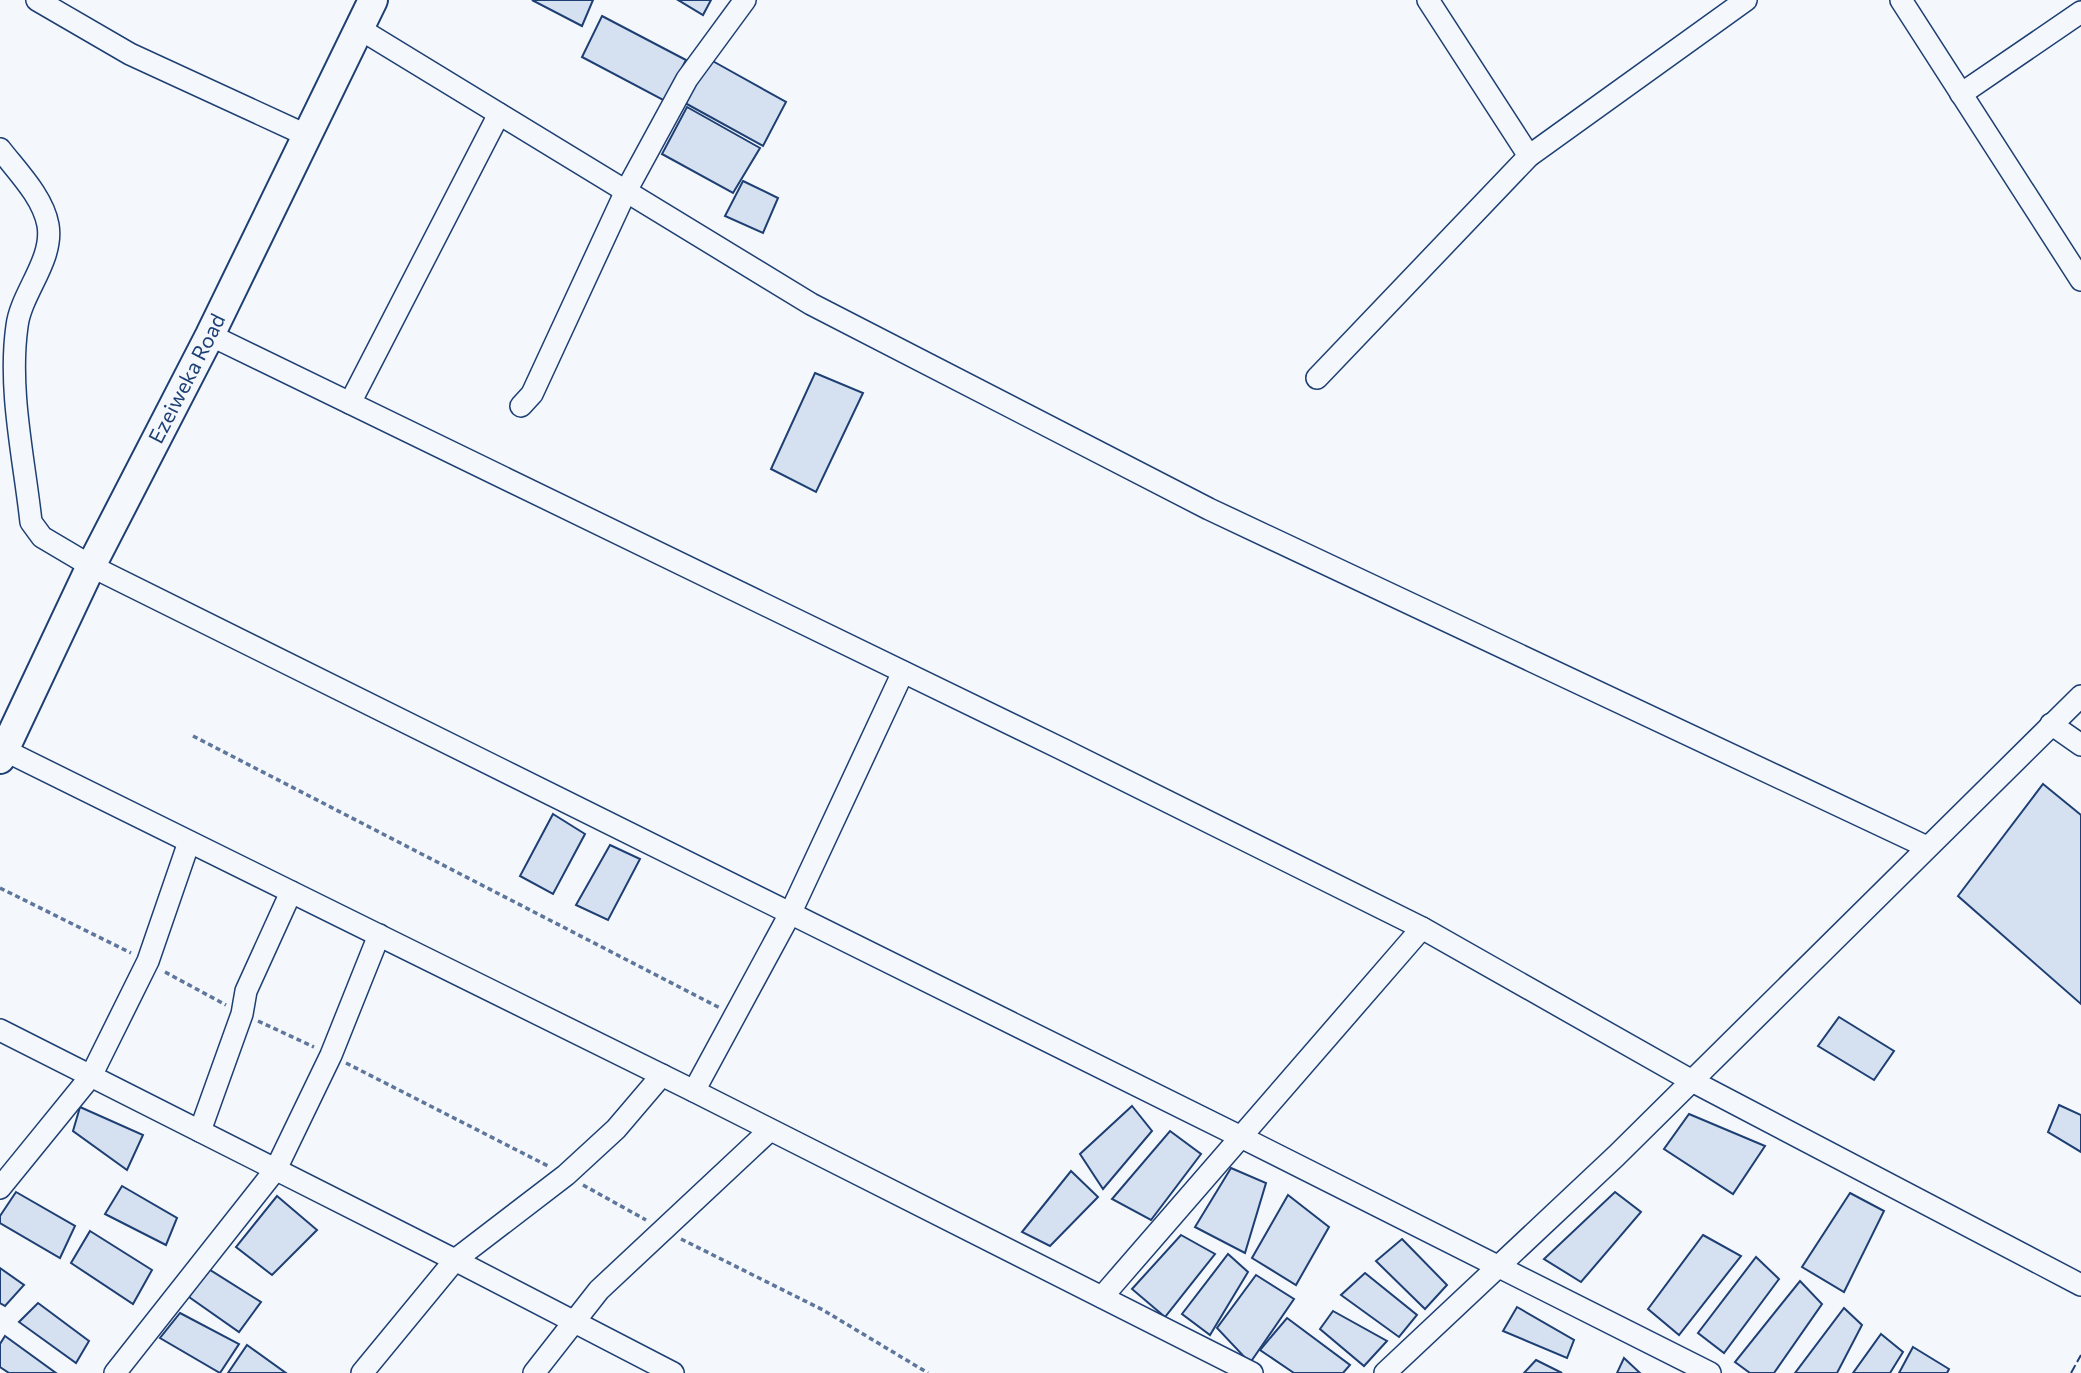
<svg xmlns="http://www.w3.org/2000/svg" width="2081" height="1373" font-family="Commissioner,sans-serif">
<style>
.building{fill:#d5e0f0;stroke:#1d3f73;stroke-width:2}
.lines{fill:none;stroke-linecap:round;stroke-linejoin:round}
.minor-casing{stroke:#1d3f73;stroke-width:24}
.major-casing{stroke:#1d3f73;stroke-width:32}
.path{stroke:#5e769c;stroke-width:3.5;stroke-dasharray:5 3.5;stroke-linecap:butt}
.minor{stroke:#f4f7fb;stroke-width:21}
.major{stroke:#f4f7fb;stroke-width:28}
.fence{stroke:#1d3f73;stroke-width:2;stroke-dasharray:9 3.5;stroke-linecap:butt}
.labels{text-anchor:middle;stroke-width:5;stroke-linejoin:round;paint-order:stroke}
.street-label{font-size:21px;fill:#1d3f73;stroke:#f4f7fb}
</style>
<rect width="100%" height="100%" fill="#f4f7fb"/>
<g class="building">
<polygon points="532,0 593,0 582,26"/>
<polygon points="678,0 711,0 703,15"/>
<polygon points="602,16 686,60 665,101 582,57"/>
<polygon points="709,59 786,102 763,146 685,103"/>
<polygon points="687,107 760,148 733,193 662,154"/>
<polygon points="743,181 778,198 763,233 725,216"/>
<polygon points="815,373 863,393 816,492 771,469"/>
<polygon points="2043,784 2081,815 2081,1004 1958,896"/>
<polygon points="553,814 585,834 553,894 520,876"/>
<polygon points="610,845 640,859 608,920 576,905"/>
<polygon points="1839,1017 1894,1051 1874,1080 1818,1046"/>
<polygon points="2059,1105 2081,1115 2081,1152 2048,1132"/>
<polygon points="1132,1106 1152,1131 1103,1189 1080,1154"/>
<polygon points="80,1107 143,1135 127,1170 73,1131"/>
<polygon points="1689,1114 1765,1146 1733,1194 1664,1149"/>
<polygon points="1170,1131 1201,1154 1151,1220 1112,1199"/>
<polygon points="1231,1168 1266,1183 1245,1253 1195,1227"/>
<polygon points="1071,1171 1098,1197 1050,1246 1022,1232"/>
<polygon points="122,1186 177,1218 166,1245 105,1214"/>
<polygon points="16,1192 75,1226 60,1258 0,1223 0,1216"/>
<polygon points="1615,1192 1641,1212 1581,1282 1544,1259"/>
<polygon points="1850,1193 1884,1211 1844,1292 1802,1267"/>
<polygon points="1288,1195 1329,1227 1296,1285 1252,1258"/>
<polygon points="277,1196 317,1230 272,1275 236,1247"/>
<polygon points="90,1231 152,1270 133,1304 71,1263"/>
<polygon points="1181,1235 1215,1254 1165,1317 1132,1289"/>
<polygon points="1703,1235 1741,1256 1679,1335 1648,1309"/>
<polygon points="1402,1239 1447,1285 1425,1309 1376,1261"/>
<polygon points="1228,1254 1248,1272 1210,1335 1182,1314"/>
<polygon points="1756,1257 1779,1279 1724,1353 1698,1333"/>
<polygon points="0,1268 24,1285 5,1306 0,1303"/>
<polygon points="207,1268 261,1302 239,1332 189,1297"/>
<polygon points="1365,1273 1417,1315 1399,1337 1341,1295"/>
<polygon points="1256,1275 1294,1299 1250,1363 1217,1328"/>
<polygon points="1800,1281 1822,1304 1774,1373 1750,1373 1735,1362"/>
<polygon points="38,1303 89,1341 76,1363 19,1322"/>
<polygon points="1517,1307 1574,1340 1567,1358 1503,1331"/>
<polygon points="1844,1308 1862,1325 1837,1373 1795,1373"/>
<polygon points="1333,1311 1387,1341 1364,1366 1320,1329"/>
<polygon points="180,1313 239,1344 220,1373 160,1338"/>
<polygon points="1287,1318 1350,1365 1343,1373 1294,1373 1260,1350"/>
<polygon points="1881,1334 1903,1352 1890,1373 1853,1373"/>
<polygon points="5,1336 56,1373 9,1373 0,1367 0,1344"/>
<polygon points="247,1345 286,1373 228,1373"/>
<polygon points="1913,1347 1949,1369 1947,1373 1899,1373"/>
<polygon points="1624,1358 1640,1373 1617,1373"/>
<polygon points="1536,1360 1562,1373 1524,1373"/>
</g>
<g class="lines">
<g class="minor-casing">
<g id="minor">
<polyline points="37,0 130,54 308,136"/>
<polyline points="1428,0 1529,156"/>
<polyline points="1901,0 2081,280"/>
<polyline points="360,29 811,304 1209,509 1927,847"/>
<polyline points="1961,94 2081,12"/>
<path d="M0,149C17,171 43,197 48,225C54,260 21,293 17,326C8,390 24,458 31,522L42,537L91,566L1239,1136L1710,1373"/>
<polyline points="210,335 1064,750 1422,928 1692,1081 2081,1285"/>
<polyline points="1317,378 1529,156 1746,0"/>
<polyline points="350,403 499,114"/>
<polyline points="521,406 532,394 626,191 687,79 745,0"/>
<polyline points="2051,724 2081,745"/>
<polyline points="4,750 694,1091 1252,1373"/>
<polyline points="0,1030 455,1260 566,1175 616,1129 662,1075"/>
<polyline points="694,1091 791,912 903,672"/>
<polyline points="200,1131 242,1014 246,991 291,892"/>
<polyline points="0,1188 91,1076 148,961 189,842"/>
<polyline points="1102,1297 1422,928"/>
<polyline points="115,1373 276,1169 331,1055 379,935"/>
<polyline points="362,1373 455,1260 673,1373"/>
<polyline points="534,1373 599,1290 770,1130"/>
<polyline points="1385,1373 1616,1156 2081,696"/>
</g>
</g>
<g class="major-casing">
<g id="major">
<path id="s1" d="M0,759L91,566L210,335L373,0"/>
</g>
</g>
<g class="path">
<polyline points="193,736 720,1008"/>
<polyline points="0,888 131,953"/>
<polyline points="165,972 226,1005"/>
<polyline points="258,1021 314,1047"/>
<polyline points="346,1063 548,1166"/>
<polyline points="583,1185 646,1220"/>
<polyline points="681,1239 823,1310 928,1373"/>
</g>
<use href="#minor" class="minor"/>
<use href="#major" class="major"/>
<polyline class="fence" points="2071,1373 2081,1355"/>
</g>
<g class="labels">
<g class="street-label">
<text dy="7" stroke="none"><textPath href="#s1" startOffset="424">Ezeiweka Road</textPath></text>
</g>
</g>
</svg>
